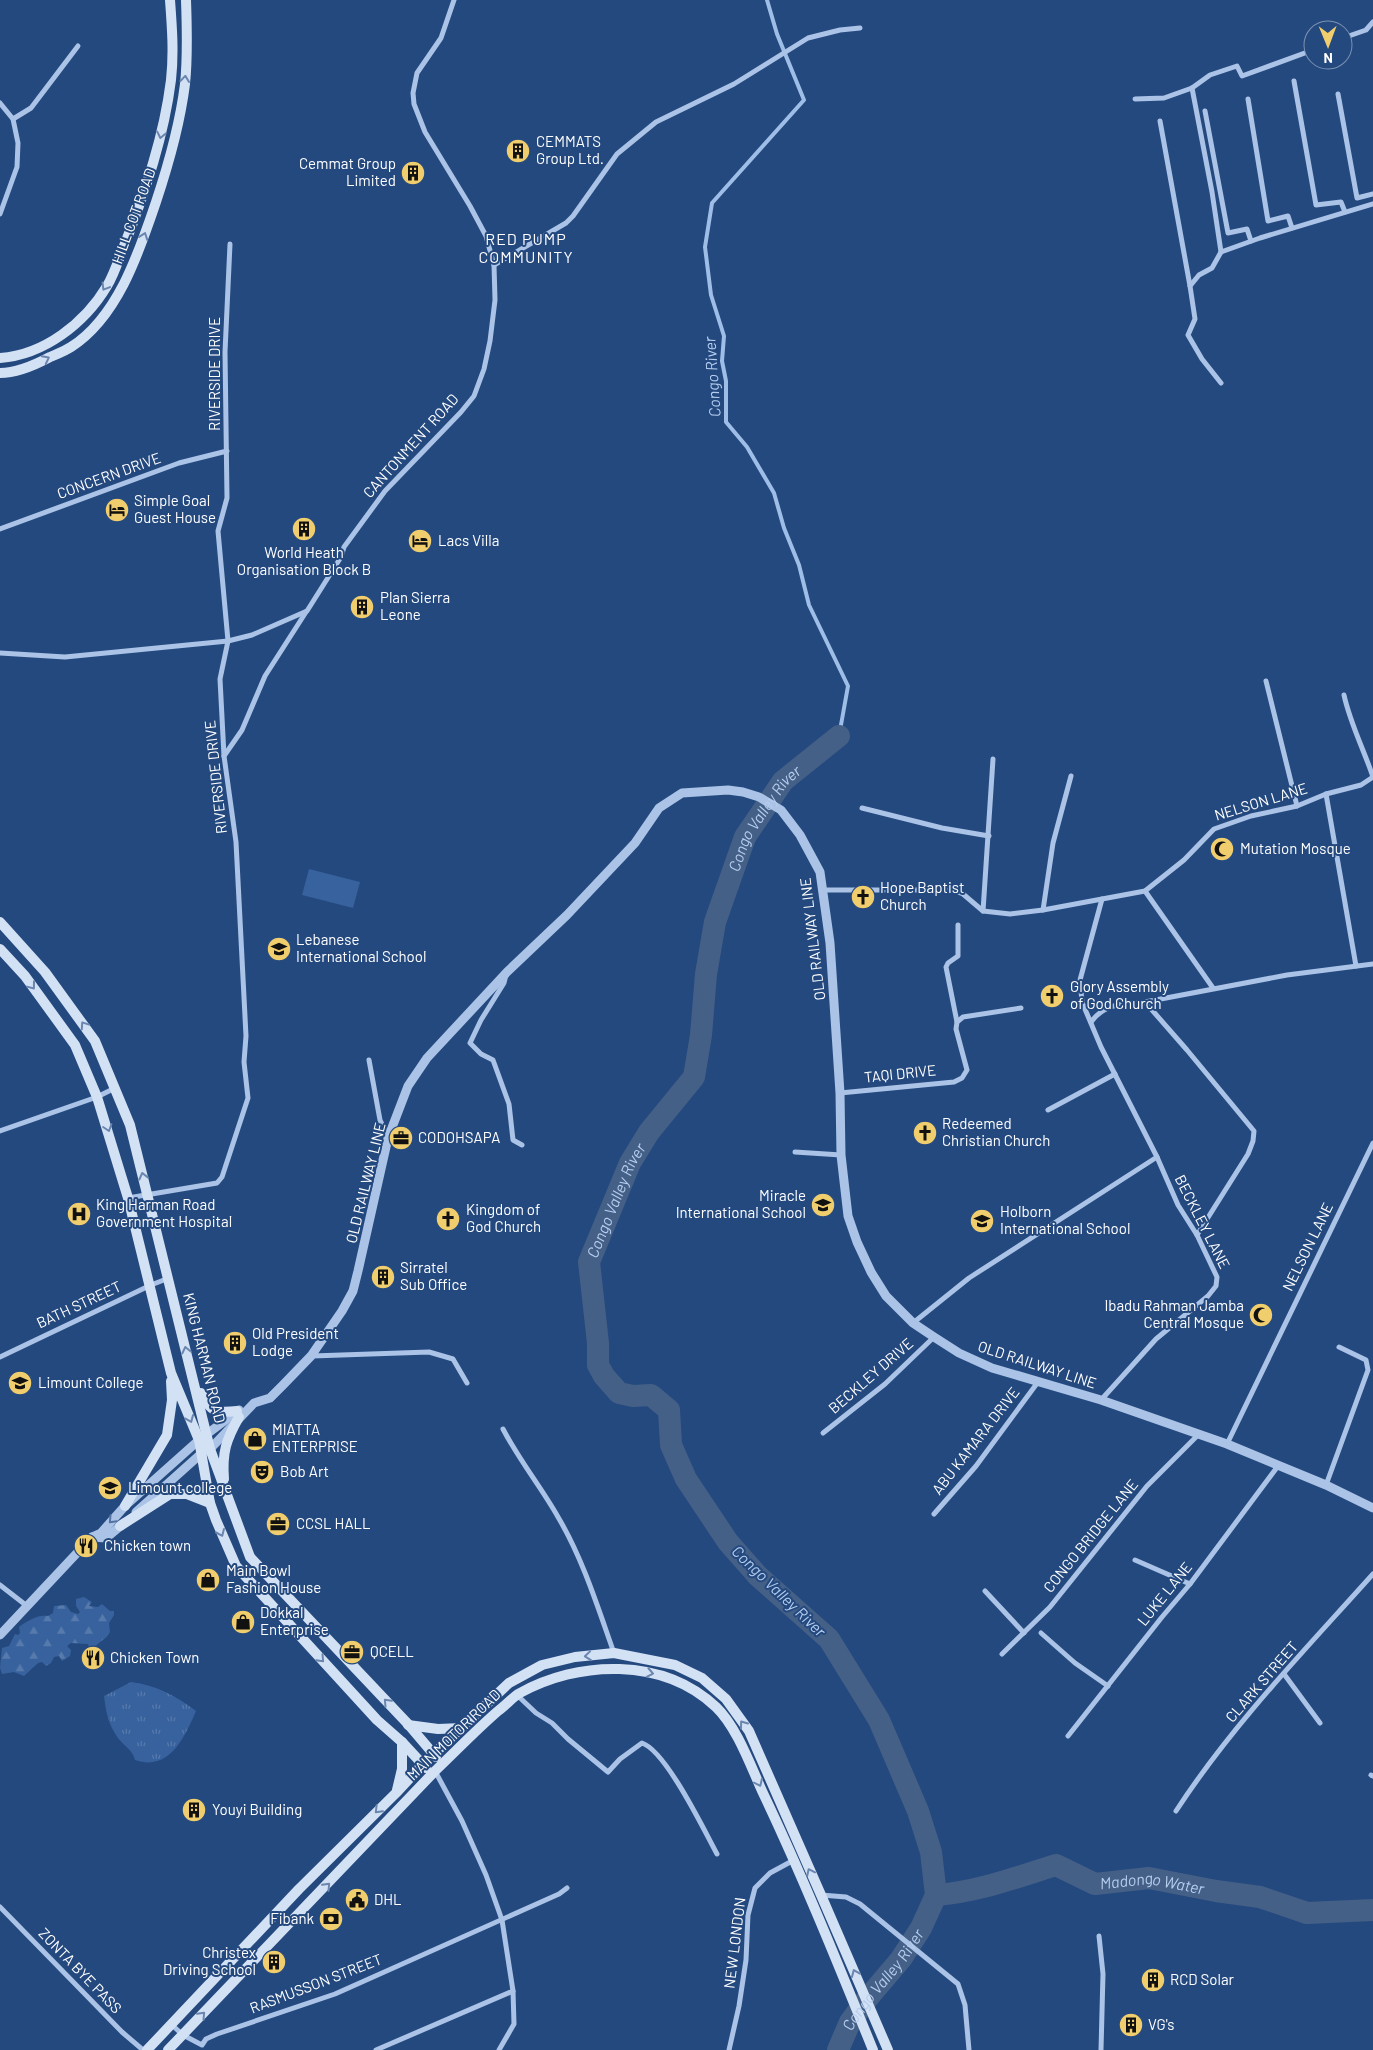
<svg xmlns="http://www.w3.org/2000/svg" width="1373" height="2050" font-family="Barlow,sans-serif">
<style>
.grass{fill:url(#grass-tufts)}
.forest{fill:url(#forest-firs)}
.pitch{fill:#38629d}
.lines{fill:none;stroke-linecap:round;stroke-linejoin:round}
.stream{stroke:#9ebee7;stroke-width:4}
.river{stroke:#456087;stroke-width:22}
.minor{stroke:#aac3e6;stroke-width:5}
.tertiary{stroke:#aac3e6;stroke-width:9}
.secondary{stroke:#d3e1f5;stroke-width:10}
.oneway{stroke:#6a86ae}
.oneway2{stroke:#5374a3}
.labels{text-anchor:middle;stroke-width:4;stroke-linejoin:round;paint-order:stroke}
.poi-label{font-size:15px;fill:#fff;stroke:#24497f;text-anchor:start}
.street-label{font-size:15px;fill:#fff;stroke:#24497f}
.neighbourhood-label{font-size:16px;letter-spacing:1px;fill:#fff;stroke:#24497f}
.water-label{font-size:16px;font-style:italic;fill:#b5cdee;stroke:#24497f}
</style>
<defs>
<pattern id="grass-tufts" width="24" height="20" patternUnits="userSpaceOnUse" patternTransform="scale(1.25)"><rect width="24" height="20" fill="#38629d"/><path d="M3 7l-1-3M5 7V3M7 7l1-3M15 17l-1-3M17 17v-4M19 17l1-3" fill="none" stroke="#567aac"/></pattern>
<pattern id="forest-firs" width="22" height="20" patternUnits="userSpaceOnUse" patternTransform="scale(1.25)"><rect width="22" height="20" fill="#38629d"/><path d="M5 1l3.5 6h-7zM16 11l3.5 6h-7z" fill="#567aac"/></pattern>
</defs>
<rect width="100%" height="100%" fill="#24497f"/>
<path class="grass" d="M131,1682C156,1685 176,1696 196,1711C185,1736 170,1772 135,1760C133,1750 123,1745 118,1738C108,1724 106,1712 104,1696Z"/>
<path class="forest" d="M84,1597L92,1602L89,1606L98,1607L102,1604L110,1611H114V1615L109,1623L110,1632C106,1640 99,1641 95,1647H89L88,1644L71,1643L67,1646L71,1650L70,1656L62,1661L59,1656L54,1657L51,1663L46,1666L42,1662L38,1663L24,1676L14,1672L2,1674L0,1668L2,1648L9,1646L15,1634L18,1635L20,1633L19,1627C27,1621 38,1614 48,1616L53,1613L54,1606L66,1605L71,1612L78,1614L80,1612L76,1606V1599Z"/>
<polygon class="pitch" points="309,869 360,882 353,908 302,895"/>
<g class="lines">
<polyline class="stream" points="767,0 777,34 804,100 712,203 705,247 711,295 724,336 722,361 726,381 726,422 747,447 774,493 784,528 799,565 809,605 848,686 839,736"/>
<g class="river">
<path id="s1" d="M936,1895C978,1892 1017,1877 1056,1865L1095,1884L1149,1878L1216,1891L1260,1897L1307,1913L1373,1910"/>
<path id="s2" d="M838,2050L850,2022L867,1999L901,1959L921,1928L936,1895L931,1852L918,1811L879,1720L829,1639L758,1576L728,1542L686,1479L671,1445L669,1410L651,1395L633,1396L619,1393L604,1376L598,1365V1343L589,1262L630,1163L649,1132L694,1077L701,1035L706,974L715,922L745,837L783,781L839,736"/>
</g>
<g class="minor">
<polyline points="1343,38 1366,30 1373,22"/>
<polyline points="1294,81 1316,205 1341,202 1345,212"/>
<polyline points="1192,88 1212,192 1221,252"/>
<polyline points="1338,94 1357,198 1373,194"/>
<polyline points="1135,99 1164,98 1192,88 1210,75 1237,66 1242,76 1313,50"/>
<polyline points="1248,99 1268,221 1288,216 1292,228"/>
<polyline points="0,103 13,119 18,143 17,167 0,214"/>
<polyline points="1205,111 1228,233 1247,229 1251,241"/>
<polyline points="13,119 31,108 78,46"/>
<polyline points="1160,121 1190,286"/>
<polyline points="494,265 566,223 573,216 617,154 656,122 734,84 808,38 840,30 860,28"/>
<polyline points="1221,383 1202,359 1188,335 1195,319 1190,286 1199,275 1212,268 1221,252 1260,238 1373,204"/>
<polyline points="0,529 179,463 227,451"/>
<polyline points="0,653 65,657 228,641 252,635 307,611 341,557 344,547 385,491 461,412 474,396 484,369 490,341 495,300 494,265 486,236 470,206 425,132 414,104 413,93 417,73 441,38 454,0"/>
<polyline points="1266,681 1297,806"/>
<path d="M1344,695C1350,723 1364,750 1373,777"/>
<polyline points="224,756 242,730 265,676 306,612"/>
<polyline points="1326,794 1356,966"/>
<polyline points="862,808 942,828 989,836"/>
<polyline points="822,890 930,890 948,888 963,894 983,911 1010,914 1043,910 1145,891 1184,860 1214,829 1251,816 1297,806 1326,794 1361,785 1373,777"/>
<polyline points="1145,891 1213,988"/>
<polyline points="1043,910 1053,843 1071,776"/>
<polyline points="983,911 993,759"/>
<polyline points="506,975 504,983 481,1020 470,1043 481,1054 493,1060 509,1104 513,1140 522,1145"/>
<polyline points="1145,1002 1187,1050 1254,1131 1253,1141 1248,1154 1197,1235"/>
<polyline points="957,1022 946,967 948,963 958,956 958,925"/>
<path d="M1091,1022C1105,1003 1122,1004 1145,1002L1287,975L1373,964"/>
<polyline points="369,1060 380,1120 388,1137"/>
<polyline points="840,1093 954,1082 962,1078 967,1070 956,1029 957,1022 963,1017 1021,1008"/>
<polyline points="1048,1110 1115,1074"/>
<polyline points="0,1131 97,1097 115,1088"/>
<polyline points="795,1152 841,1155"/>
<polyline points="128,1198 217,1183 222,1177 248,1098 244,1062 246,1036 236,842 224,756 220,679 228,641 218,531 227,498 225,352 230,244"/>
<polyline points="913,1323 969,1278 1157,1157"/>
<polyline points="312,1356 429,1352 453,1359 467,1383"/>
<polyline points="0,1357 151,1285 169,1278"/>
<polyline points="1101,1400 1156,1339 1208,1296 1216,1286 1217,1277 1197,1235 1178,1205 1157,1157 1101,1047 1082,1002 1080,980 1102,899"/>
<path d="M503,1429C519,1460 541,1487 558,1517C583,1559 598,1608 614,1653"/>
<polyline points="823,1433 885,1384 934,1337"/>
<polyline points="1227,1444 1373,1143"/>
<polyline points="1326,1485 1368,1370 1366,1360 1339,1347"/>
<polyline points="934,1514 976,1466 1038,1382"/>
<polyline points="1135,1560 1190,1584"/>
<polyline points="0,1585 27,1606"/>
<polyline points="985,1591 1024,1633"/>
<polyline points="1041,1633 1075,1663 1108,1686"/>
<polyline points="1002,1654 1050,1607 1147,1486 1199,1434"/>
<polyline points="1284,1674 1320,1723"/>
<path d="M517,1695L536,1713L552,1723L568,1739L608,1772L620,1759L642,1743C666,1751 704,1830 717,1854"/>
<polyline points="1068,1736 1162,1617 1190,1584 1278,1466"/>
<polyline points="435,1771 462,1821 486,1875 502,1920 513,1991 514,2024 499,2050"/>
<polyline points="1371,1775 1373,1776"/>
<path d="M1176,1811C1232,1725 1305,1650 1373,1574"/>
<polyline points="821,1895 846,1897 860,1904 958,1984 965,2005 969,2050"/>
<polyline points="0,1907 122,2032 143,2050"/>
<polyline points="1099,1936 1103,1974 1101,2050"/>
<polyline points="172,2025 183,2035 202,2045 206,2039 217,2034 335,1994 559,1894 567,1888"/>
<polyline points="376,2050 513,1991"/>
<polyline points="729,2050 739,2006 746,1960 748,1915 755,1888 770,1873 794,1860"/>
</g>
<g class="tertiary">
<polyline points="136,1512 203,1452 210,1449 254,1403 270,1398 283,1385 311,1356 342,1311 353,1291 358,1271 388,1138 408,1086 427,1058 507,972 567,915 635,843 659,808 682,793 728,790 743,792 759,797 781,810 800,835 820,872 830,943 840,1093 841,1155 848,1216 857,1242 871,1272 886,1296 913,1323 934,1337 959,1353 992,1368 1101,1400 1227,1444 1326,1485 1373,1508"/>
<polyline points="92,1537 106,1538 124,1523"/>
<polyline points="0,1635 92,1537 101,1533 125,1506 199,1440 239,1410"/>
</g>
<g class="secondary">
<path d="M0,358C44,355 85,323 107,286C115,273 120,255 126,241C146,189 164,136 171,80C174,53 172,27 170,0"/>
<path d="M0,373C17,373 35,365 50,357C57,354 65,351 71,347C118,317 139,252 156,202C169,163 180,124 185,84C188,56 187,28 186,0"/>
<polyline points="0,922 45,972 95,1041 130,1125 210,1449 250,1557 408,1724 436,1757"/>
<polyline points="0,949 25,976 75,1045 97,1097 128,1198 171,1373 199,1440 210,1503 216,1520 236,1566 377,1720 402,1742 426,1768"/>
<path d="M201,1393C211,1413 216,1413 237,1411"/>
<path d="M224,1479C222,1452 226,1440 239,1417"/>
<polyline points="125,1506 167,1435 172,1400 171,1381"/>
<polyline points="120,1526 170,1494 187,1494 210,1503"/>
<polyline points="408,1725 438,1729 462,1728"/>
<polyline points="397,1790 402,1769 402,1742"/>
<polyline points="147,2050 299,1889 396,1793 423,1764 509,1683 542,1665 575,1657 614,1653 675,1665 702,1678 726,1699 749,1731 821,1895 888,2050"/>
<path d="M168,2050L435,1771C456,1751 476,1730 498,1711C505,1706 511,1699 518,1694C578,1660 663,1657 716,1707C737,1727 751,1767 763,1793C803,1877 838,1964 873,2050"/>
</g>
</g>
<defs><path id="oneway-chevron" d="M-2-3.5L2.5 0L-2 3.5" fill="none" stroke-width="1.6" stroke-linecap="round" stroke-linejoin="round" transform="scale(1.25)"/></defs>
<g class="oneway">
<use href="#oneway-chevron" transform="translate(185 79) rotate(-84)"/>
<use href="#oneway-chevron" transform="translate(161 135) rotate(102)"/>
<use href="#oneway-chevron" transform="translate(144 236) rotate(-70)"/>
<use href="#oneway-chevron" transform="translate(105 287) rotate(121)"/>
<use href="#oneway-chevron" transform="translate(46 359) rotate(-27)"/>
<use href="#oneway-chevron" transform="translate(32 986) rotate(53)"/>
<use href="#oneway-chevron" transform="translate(84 1025) rotate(-124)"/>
<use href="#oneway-chevron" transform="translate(108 1128) rotate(72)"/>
<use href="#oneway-chevron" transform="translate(143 1176) rotate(-104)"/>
<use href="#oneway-chevron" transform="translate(186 1350) rotate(-103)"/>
<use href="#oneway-chevron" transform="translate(190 1419) rotate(67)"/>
<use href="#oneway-chevron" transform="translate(221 1533) rotate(66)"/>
<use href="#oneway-chevron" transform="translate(588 1656) rotate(174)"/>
<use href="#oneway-chevron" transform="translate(321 1659) rotate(47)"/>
<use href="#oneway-chevron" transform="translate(650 1673) rotate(11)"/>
<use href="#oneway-chevron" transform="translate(387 1702) rotate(-133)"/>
<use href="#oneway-chevron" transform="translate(743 1724) rotate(-126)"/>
<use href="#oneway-chevron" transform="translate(759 1783) rotate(65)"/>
<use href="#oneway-chevron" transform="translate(378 1810) rotate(135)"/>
<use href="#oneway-chevron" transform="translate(810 1872) rotate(-116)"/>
<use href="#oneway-chevron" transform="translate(327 1886) rotate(-47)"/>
<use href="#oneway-chevron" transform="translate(855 1973) rotate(-113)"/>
<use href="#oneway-chevron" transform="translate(202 2015) rotate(-47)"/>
</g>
<use class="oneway2" href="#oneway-chevron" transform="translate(112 1520) rotate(133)"/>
<defs>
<g id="building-disc" transform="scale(1.25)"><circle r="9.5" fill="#f1ce6d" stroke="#24497f"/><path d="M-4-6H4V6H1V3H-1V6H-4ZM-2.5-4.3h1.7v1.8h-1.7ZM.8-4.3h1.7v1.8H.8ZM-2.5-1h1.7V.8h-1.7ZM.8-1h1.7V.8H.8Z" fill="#111"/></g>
<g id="hotel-disc" transform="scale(1.25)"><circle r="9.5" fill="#f1ce6d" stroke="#24497f"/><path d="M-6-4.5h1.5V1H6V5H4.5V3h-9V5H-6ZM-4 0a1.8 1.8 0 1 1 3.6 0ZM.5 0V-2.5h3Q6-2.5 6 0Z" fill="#111"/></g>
<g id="mosque-disc" transform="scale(1.25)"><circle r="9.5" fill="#f1ce6d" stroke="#24497f"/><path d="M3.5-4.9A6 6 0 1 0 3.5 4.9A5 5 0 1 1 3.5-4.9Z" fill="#111"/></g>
<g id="church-disc" transform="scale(1.25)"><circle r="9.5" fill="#f1ce6d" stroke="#24497f"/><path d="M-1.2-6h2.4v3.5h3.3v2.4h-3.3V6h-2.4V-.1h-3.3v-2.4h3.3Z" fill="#111"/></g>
<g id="school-disc" transform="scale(1.25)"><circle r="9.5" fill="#f1ce6d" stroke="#24497f"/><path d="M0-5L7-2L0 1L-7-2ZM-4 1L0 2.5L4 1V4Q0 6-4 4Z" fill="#111"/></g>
<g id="office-disc" transform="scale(1.25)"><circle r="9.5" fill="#f1ce6d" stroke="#24497f"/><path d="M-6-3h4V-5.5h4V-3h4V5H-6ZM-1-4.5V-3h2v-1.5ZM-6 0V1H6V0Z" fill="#111"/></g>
<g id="hospital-disc" transform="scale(1.25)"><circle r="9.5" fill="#f1ce6d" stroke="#24497f"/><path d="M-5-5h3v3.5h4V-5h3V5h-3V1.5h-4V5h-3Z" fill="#111"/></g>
<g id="university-disc" transform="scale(1.25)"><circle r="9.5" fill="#f1ce6d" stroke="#24497f"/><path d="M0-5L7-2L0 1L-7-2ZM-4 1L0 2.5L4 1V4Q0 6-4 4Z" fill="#111"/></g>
<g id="shop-disc" transform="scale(1.25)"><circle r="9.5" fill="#f1ce6d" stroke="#24497f"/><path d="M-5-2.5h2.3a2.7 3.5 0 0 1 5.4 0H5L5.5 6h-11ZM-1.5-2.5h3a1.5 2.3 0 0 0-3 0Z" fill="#111"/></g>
<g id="theatre-disc" transform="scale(1.25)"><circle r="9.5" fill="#f1ce6d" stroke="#24497f"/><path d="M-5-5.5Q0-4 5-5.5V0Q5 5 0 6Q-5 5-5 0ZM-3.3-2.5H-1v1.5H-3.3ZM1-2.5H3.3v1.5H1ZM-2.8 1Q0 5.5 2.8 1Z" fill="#111"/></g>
<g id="restaurant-disc" transform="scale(1.25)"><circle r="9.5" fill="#f1ce6d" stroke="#24497f"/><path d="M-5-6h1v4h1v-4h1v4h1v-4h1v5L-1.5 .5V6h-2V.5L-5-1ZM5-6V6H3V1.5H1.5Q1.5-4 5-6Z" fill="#111"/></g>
<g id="civic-disc" transform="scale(1.25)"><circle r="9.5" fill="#f1ce6d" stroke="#24497f"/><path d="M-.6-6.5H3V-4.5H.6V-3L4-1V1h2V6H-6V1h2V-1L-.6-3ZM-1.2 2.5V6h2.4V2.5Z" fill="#111"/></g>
<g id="bank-disc" transform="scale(1.25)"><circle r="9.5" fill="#f1ce6d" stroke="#24497f"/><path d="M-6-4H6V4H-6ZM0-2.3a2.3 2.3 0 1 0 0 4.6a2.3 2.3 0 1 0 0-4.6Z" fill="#111"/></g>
</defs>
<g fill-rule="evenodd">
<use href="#building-disc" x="518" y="151"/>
<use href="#building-disc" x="413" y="173"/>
<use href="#hotel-disc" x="117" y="510"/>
<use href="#building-disc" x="304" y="529"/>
<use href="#hotel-disc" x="420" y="541"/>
<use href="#building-disc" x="362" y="607"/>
<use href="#mosque-disc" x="1222" y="849"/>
<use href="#church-disc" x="863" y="897"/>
<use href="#school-disc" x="279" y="949"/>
<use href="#church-disc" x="1052" y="996"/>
<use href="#church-disc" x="925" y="1133"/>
<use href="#office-disc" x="401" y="1138"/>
<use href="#school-disc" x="823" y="1205"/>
<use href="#hospital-disc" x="79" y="1214"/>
<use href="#church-disc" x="448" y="1219"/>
<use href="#school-disc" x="982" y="1221"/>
<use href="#building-disc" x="383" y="1277"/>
<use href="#mosque-disc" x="1261" y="1315"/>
<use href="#building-disc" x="235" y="1343"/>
<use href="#university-disc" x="20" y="1383"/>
<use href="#shop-disc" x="255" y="1439"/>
<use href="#theatre-disc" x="262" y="1472"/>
<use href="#school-disc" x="110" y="1488"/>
<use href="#office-disc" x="278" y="1524"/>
<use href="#restaurant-disc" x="86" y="1546"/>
<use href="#shop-disc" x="208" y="1580"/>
<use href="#shop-disc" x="243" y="1622"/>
<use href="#office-disc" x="352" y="1652"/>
<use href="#restaurant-disc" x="93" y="1658"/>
<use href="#building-disc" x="194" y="1810"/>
<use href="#civic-disc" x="357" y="1900"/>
<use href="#bank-disc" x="331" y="1919"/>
<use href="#building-disc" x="274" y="1962"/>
<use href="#building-disc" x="1153" y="1980"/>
<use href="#building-disc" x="1131" y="2025"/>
</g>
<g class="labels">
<g class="poi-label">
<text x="536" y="147">CEMMATS<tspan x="536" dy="17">Group Ltd.</tspan></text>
<text x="396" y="169" text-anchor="end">Cemmat Group<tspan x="396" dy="17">Limited</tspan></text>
<text x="134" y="506">Simple Goal<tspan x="134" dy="17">Guest House</tspan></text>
<text x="438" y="546">Lacs Villa</text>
<text x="304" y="558" text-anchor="middle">World Heath<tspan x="304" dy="17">Organisation Block B</tspan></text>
<text x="380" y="603">Plan Sierra<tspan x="380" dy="17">Leone</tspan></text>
<text x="1240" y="854">Mutation Mosque</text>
<text x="880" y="893">Hope Baptist<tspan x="880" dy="17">Church</tspan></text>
<text x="296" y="945">Lebanese<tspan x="296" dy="17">International School</tspan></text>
<text x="1070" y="992">Glory Assembly<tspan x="1070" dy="17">of God Church</tspan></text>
<text x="942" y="1129">Redeemed<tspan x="942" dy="17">Christian Church</tspan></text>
<text x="418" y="1143">CODOHSAPA</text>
<text x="806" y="1201" text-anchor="end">Miracle<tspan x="806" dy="17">International School</tspan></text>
<text x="96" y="1210">King Harman Road<tspan x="96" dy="17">Government Hospital</tspan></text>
<text x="466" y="1215">Kingdom of<tspan x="466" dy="17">God Church</tspan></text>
<text x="1000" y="1217">Holborn<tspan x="1000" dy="17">International School</tspan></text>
<text x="400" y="1273">Sirratel<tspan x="400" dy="17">Sub Office</tspan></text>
<text x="1244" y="1311" text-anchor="end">Ibadu Rahman Jamba<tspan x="1244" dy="17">Central Mosque</tspan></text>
<text x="252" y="1339">Old President<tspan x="252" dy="17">Lodge</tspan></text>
<text x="38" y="1388">Limount College</text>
<text x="272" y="1435">MIATTA<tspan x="272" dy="17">ENTERPRISE</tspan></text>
<text x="280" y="1477">Bob Art</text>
<text x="128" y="1493">Limount college</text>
<text x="296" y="1529">CCSL HALL</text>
<text x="104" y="1551">Chicken town</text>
<text x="226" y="1576">Main Bowl<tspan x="226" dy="17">Fashion House</tspan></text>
<text x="260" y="1618">Dokkal<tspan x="260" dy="17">Enterprise</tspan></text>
<text x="370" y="1657">QCELL</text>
<text x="110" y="1663">Chicken Town</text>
<text x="212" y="1815">Youyi Building</text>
<text x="374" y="1905">DHL</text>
<text x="314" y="1924" text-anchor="end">Fibank</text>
<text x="256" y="1958" text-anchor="end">Christex<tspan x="256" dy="17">Driving School</tspan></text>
<text x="1170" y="1985">RCD Solar</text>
<text x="1148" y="2030">VG's</text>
</g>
<g class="street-label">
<text transform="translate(134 216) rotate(-70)" y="5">HILL COT ROAD</text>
<text transform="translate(215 374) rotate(-90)" y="5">RIVERSIDE DRIVE</text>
<text transform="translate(411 446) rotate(-48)" y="5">CANTONMENT ROAD</text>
<text transform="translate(109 476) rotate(-20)" y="5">CONCERN DRIVE</text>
<text transform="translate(216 777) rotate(-96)" y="5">RIVERSIDE DRIVE</text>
<text transform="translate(1261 802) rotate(-17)" y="5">NELSON LANE</text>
<text transform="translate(813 939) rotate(-97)" y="5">OLD RAILWAY LINE</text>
<text transform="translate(900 1074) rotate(-6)" y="5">TAQI DRIVE</text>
<text transform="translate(366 1183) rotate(-76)" y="5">OLD RAILWAY LINE</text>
<text transform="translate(1202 1222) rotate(63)" y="5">BECKLEY LANE</text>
<text transform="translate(1308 1247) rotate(-64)" y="5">NELSON LANE</text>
<text transform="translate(79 1305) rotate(-25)" y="5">BATH STREET</text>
<text transform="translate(204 1358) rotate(76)" y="5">KING HARMAN ROAD</text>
<text transform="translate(1037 1365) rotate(18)" y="5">OLD RAILWAY LINE</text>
<text transform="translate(871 1376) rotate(-41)" y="5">BECKLEY DRIVE</text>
<text transform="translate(976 1441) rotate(-52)" y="5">ABU KAMARA DRIVE</text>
<text transform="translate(1091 1536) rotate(-51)" y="5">CONGO BRIDGE LANE</text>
<text transform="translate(1165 1594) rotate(-51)" y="5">LUKE LANE</text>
<text transform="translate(1262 1682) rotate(-49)" y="5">CLARK STREET</text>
<text transform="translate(454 1735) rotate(-44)" y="5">MAIN MOTOR ROAD</text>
<text transform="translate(735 1943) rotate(-83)" y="5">NEW LONDON</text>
<text transform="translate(80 1971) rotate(46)" y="5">ZONTA BYE PASS</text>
<text transform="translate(316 1984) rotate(-21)" y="5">RASMUSSON STREET</text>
</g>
<g class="neighbourhood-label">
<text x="526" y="245">RED PUMP<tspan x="526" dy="18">COMMUNITY</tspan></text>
</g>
<g class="water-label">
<text transform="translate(712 377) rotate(-94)" y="6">Congo River</text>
<text dy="6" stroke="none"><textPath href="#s2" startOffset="1435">Congo Valley River</textPath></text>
<text dy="6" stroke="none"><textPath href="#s2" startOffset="1015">Congo Valley River</textPath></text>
<text transform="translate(779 1591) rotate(44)" y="6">Congo Valley River</text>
<text dy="6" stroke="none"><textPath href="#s1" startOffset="225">Madongo Water</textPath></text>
<text dy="6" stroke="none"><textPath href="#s2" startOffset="84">Congo Valley River</textPath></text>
</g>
</g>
<g transform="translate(1328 45) rotate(179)"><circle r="24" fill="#24497f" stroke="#7c92b2"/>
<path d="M0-4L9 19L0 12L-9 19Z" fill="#f1ce6d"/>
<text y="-8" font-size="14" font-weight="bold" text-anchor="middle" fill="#ffffff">N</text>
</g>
</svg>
